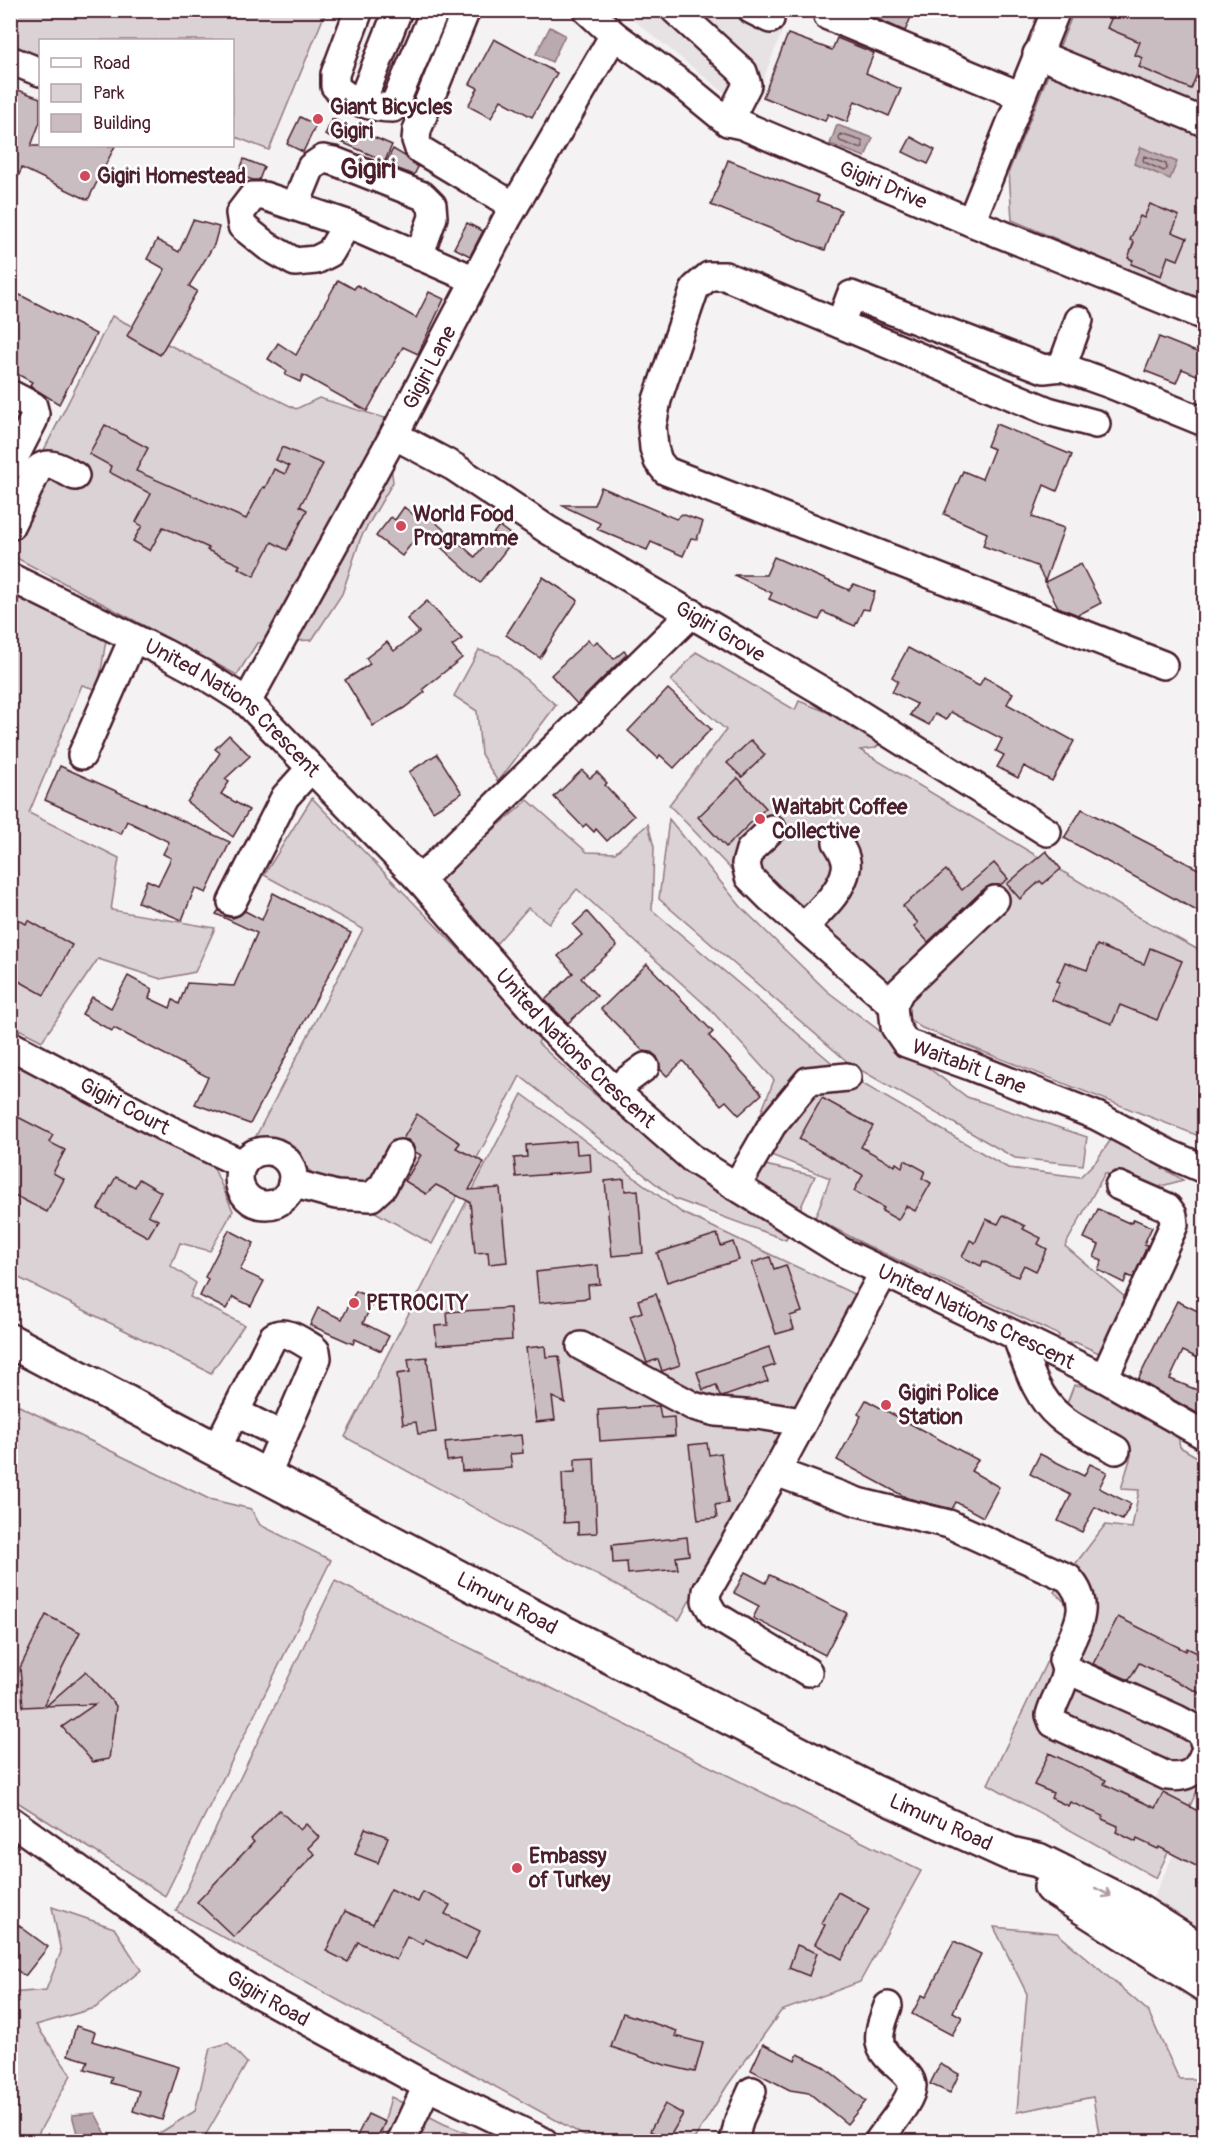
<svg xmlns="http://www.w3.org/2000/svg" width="1215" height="2152" font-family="Pangolin,sans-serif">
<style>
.built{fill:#e7e2e3}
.green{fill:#dbd2d5;stroke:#927880;stroke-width:1.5}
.water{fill:#baa9ae;stroke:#8d727a;stroke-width:1.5}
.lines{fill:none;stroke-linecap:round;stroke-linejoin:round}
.shore{stroke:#77565f;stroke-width:1.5}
.building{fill:#cabdc1;stroke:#4a1f2b;stroke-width:1.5}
.minor-casing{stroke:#4a1f2b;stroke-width:32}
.major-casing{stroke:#4a1f2b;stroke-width:38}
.minor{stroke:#fff;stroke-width:27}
.major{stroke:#fff;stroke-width:33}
.oneway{stroke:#ae9aa0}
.poi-dot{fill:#d1495b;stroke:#fff;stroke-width:2}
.labels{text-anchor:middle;stroke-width:5;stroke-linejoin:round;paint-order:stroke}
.poi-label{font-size:21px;font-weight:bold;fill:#4a1f2b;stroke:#fff;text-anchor:start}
.street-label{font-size:21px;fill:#4a1f2b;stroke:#fff}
.district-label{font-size:27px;font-weight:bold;fill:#4a1f2b;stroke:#fff}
</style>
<rect width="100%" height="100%" fill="#f4f2f2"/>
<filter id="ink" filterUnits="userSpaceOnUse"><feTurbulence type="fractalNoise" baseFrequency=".0167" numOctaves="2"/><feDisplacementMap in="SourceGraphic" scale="12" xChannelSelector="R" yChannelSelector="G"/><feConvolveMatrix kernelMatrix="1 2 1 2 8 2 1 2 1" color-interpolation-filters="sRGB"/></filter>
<g filter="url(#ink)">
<g class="built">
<polygon points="622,11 790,11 750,113"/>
<polygon points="1204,1790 1204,1933 1153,1898"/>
</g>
<g class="green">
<polygon points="10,11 326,11 269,150 233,136 232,40 40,40 40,60 11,48"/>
<polygon points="1074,11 1204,11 1204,302 1012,220 1009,171"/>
<polygon points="112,316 296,409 319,398 385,418 393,482 361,537 342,594 312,640 257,643 237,675 11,555 10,517"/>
<polygon points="12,595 106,640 98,690 82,685 29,813 119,858 111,910 215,928 195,972 161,979 98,959 42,1041 19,1029 20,1041 11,1040"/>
<polygon points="479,650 499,656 556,705 498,782 481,754 477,711 454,696"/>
<polygon points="696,652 795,710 799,701 845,719 884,741 875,748 860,750 1137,916 1204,953 1204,1138 922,1028 804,945 669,805 726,730 671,681"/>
<polygon points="312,798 542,1035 538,1043 582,1084 708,1187 751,1162 815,1176 786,1240 675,1199 520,1076 432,1244 325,1184 279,1144 255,1138 363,929 264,875"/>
<polygon points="528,800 587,852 615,853 648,824 654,847 652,910 844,1073 1008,1168 1080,1177 1096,1161 1112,1138 1183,1180 1148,1190 1105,1173 1065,1246 1127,1299 1099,1353 1075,1342 1058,1345 1059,1335 866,1245 815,1218 830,1178 748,1146 774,1080 710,1009 577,889 549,923 528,908 496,944 434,881"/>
<polygon points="669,819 742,908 827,991 967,1097 1087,1137 1083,1165 1015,1158 850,1064 659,899"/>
<polygon points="10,1058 212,1164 233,1211 210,1251 180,1243 171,1266 196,1283 190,1297 244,1325 211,1373 11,1274"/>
<polygon points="522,1094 681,1212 856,1295 679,1620 345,1437"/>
<polygon points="1074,1385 1107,1388 1178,1435 1180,1447 1204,1461 1204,1776 1156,1878 988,1784 1072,1609 1054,1592 1105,1525 1132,1528 1139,1490 1121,1489 1131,1456 1129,1442 1099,1434 1066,1406"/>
<polygon points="11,1402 209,1499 251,1509 260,1525 331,1560 165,1896 11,1798"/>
<polygon points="335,1581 921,1871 860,1982 781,2011 727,2086 693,2141 594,2141 176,1911"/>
<polygon points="52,1907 114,1928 141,1970 95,2008 36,2025 71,2075 34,2141 11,2141 11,1993 46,1990 61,1952"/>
<polygon points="994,1927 1057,1933 1148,2011 1179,2079 1204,2079 1204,2141 1100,2141 1093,2097 1017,2112 1027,1994"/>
<polygon points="228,2043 247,2063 204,2138 205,2141 147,2141 195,2111 210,2048"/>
<polygon points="391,2097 444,2124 487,2141 379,2142"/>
</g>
<g class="water">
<polygon points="550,27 565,35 552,62 536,54"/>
<polygon points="837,125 873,138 865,157 830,144"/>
<polygon points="1141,147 1177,162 1170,179 1134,164"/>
<polygon points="95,2113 109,2140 79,2141 72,2115"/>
</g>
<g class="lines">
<g class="shore">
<polygon points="840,134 862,141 863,147 859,148 840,141 839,139"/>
<polygon points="1144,156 1166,164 1167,169 1164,171 1144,162 1143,160"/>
</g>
</g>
<g class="building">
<polygon points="857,10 914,10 905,31"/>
<polygon points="1115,10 1198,10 1204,13 1204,56 1191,89 1139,67 1143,58 1135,55 1140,42 1107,28"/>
<polygon points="788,34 832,50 837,38 874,53 866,73 901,89 889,116 855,101 847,122 828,114 825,121 763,97"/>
<polygon points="494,39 557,73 532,117 501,100 491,118 468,106 478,88 470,84"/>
<polygon points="10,87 40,98 40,122 31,146 115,146 88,200 22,168 10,195"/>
<polygon points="300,117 316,125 303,152 287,144"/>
<polygon points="332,119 392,145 385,161 325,135"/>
<polygon points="911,137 935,150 928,164 903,152"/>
<polygon points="393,149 405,156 418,167 414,175 385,164"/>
<polygon points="244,159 264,167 259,180 253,180 238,175"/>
<polygon points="728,160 819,196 817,201 841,210 825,250 711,205"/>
<polygon points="1150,204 1179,216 1172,232 1187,238 1178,260 1168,256 1161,276 1131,264 1133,260 1128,258 1134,242 1130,240 1140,216 1144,218"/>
<polygon points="193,220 219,227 214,245 189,286 197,291 160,355 127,336 165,269 147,259 157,240 179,252"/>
<polygon points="467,223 483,231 470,256 454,248"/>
<polygon points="338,280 354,289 357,285 416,318 429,292 444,299 418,354 403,347 367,411 303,375 300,382 285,375 287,371 268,359 278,343 296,355"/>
<polygon points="10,292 19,296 20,295 96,334 59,404 30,386 32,382 10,370"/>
<polygon points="1159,337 1204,355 1204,378 1182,369 1176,383 1145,371"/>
<polygon points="996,424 1072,455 1057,491 1044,485 1032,517 1064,528 1045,581 1037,566 983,546 987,533 944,514 963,471 982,479 994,449 987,446"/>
<polygon points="105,425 148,448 136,471 246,519 263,487 265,488 274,469 285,474 289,466 276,460 282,447 323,464 300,506 307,510 287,550 272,542 254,576 238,568 240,565 207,550 209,548 163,527 150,551 133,541 142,526 136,522 151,494 109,472 111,466 89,454"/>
<polygon points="601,487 676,519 682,514 703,522 697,539 691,538 683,556 651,542 647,550 597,529 600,523 561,505 594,505"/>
<polygon points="404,507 420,520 425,513 475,557 499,526 515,538 480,583 422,530 402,556 376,536 391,517 395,520"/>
<polygon points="774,557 849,590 854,584 875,592 869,610 863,609 855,626 823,612 819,620 769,599 772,593 734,575 766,575"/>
<polygon points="1081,564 1101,603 1078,615 1058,607 1045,582"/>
<polygon points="543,577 578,600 540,658 506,635"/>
<polygon points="427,601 462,639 452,646 462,658 423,689 425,692 404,708 373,726 345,680 370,664 366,658 387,642 394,651 419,632 407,619"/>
<polygon points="588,640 593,645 597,641 614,659 624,651 627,654 577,704 551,675"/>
<polygon points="908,648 979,686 984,677 1013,693 1007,704 1074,741 1052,781 1024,766 1018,778 997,767 1004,755 996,751 1002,739 951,712 946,720 935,714 929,725 910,715 917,704 892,692 898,681 892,677"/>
<polygon points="668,689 711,729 674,768 660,755 658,758 628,731"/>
<polygon points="229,735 250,756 225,779 229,782 221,794 249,810 233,837 187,802 220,753 215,749"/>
<polygon points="751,740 765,755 742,777 727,763"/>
<polygon points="437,754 462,793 433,811 409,772"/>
<polygon points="60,766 230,842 206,893 195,888 182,920 138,902 147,880 158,885 171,858 163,854 169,842 127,821 121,834 45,800"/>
<polygon points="582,770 590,778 597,772 607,783 605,785 634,816 607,841 596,829 594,832 586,824 583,827 554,797"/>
<polygon points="738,778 766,808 726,847 698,817"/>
<polygon points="1082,809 1204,872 1204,915 1064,838"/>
<polygon points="1046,851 1061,869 1043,884 1040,881 1020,899 1007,884"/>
<polygon points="994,863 1008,879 1000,885 992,885 984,889 928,942 914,926 918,923 903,906 946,870 962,890"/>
<polygon points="273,893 351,933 250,1124 195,1104 208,1077 114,1028 112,1031 82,1014 92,997 111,1008 128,976 152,989 149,998 170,1008 173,1000 179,1004 187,983 234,986 257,933 216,914 219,910 225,916 233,918 240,915 245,911 262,920"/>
<polygon points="587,912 617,946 581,978 597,996 568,1023 545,1000 573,973 558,956 582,935 573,925"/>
<polygon points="10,915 26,924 28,920 72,945 44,995 10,976"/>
<polygon points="1097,945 1144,964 1150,948 1182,961 1157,1020 1120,1005 1112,1024 1052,1000 1060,982 1057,981 1065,962 1087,970"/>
<polygon points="647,964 713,1032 709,1036 762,1094 739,1115 726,1101 721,1105 683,1061 667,1076 660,1069 657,1057 651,1052 643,1051 601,1009"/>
<polygon points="822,1098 873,1126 861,1147 895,1166 896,1163 902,1167 905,1160 925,1171 922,1178 931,1183 915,1211 906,1206 898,1220 882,1211 884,1208 854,1191 863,1175 799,1139"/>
<polygon points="10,1113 53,1135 49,1142 65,1150 53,1173 64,1179 47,1212 10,1193"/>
<polygon points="417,1114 460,1143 456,1148 484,1162 469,1190 500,1188 507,1262 489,1264 488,1252 475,1253 470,1202 436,1185 426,1194 405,1181 421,1155 415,1152 413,1145 408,1140 403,1139"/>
<polygon points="576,1141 577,1154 590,1153 591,1171 516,1177 514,1158 527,1157 526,1145"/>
<polygon points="116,1177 135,1187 139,1179 161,1192 148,1215 158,1220 148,1237 98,1209"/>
<polygon points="624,1179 625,1191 638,1190 643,1253 612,1256 605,1181"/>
<polygon points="1098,1209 1129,1223 1129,1222 1132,1223 1134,1219 1152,1227 1144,1244 1147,1245 1145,1251 1133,1278 1127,1275 1124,1283 1098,1270 1102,1261 1094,1257 1099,1245 1084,1238"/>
<polygon points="1003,1215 1025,1226 1023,1229 1041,1238 1038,1244 1047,1249 1036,1271 1024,1265 1018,1277 983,1261 981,1266 962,1257 970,1240 975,1243 986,1219 998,1224"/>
<polygon points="229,1230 254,1243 240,1270 264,1281 251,1306 233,1297 226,1309 200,1296 208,1279 205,1277"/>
<polygon points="717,1234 721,1246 733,1242 739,1260 667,1282 657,1253"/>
<polygon points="770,1257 774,1269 786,1265 802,1312 790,1316 794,1329 776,1334 752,1263"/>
<polygon points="598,1265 600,1284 588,1285 589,1298 539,1303 536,1272"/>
<polygon points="356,1291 374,1300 363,1323 389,1336 381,1351 355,1339 353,1344 310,1325 318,1308 342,1319"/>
<polygon points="656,1294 680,1365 662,1371 658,1359 647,1363 630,1316 642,1312 638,1300"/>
<polygon points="1177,1301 1204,1314 1204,1361 1183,1351 1170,1379 1197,1390 1204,1374 1204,1417 1138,1380"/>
<polygon points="510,1308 512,1340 437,1345 435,1326 448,1325 447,1312"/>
<polygon points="545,1346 546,1357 559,1356 565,1403 552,1397 555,1420 536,1422 526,1348"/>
<polygon points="769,1347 775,1365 763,1369 768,1381 722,1397 720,1396 716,1385 703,1390 697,1372"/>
<polygon points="427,1357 436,1432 418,1434 416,1422 403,1424 397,1374 410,1372 408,1359"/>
<polygon points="866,1400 978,1460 971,1471 999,1487 983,1517 956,1502 952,1509 907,1498 837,1460 861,1416 858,1414"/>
<polygon points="659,1406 661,1418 674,1417 675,1436 600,1441 598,1410"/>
<polygon points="521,1435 523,1453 510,1454 512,1468 462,1471 461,1459 447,1461 445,1442"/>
<polygon points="707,1443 709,1455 721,1453 728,1503 715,1505 717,1518 698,1520 689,1445"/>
<polygon points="1040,1454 1084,1476 1090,1464 1107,1472 1099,1488 1131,1504 1122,1520 1095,1507 1082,1532 1058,1521 1071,1495 1030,1474"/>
<polygon points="594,1458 597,1533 578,1534 578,1522 564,1523 562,1473 575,1472 575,1459"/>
<polygon points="687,1537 689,1555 676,1557 678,1569 628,1574 627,1562 613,1563 612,1545"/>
<polygon points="745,1572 766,1583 770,1575 847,1613 825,1655 753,1618 759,1606 734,1593"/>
<polygon points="46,1615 80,1632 43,1706 23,1707 20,1668"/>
<polygon points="1118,1617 1186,1651 1187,1648 1204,1656 1204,1695 1139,1663 1129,1680 1093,1664"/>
<polygon points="86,1671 116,1706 109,1759 93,1762 62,1727 95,1704 46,1706"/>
<polygon points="1049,1753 1106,1780 1104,1784 1155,1808 1163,1793 1204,1814 1204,1870 1159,1847 1158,1849 1137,1839 1136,1842 1116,1832 1118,1826 1102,1819 1103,1816 1070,1802 1068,1806 1051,1798 1053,1793 1034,1785"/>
<polygon points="279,1810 300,1830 306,1824 319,1837 308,1848 315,1854 234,1937 197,1902 254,1842 251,1839"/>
<polygon points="365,1828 388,1837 378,1863 355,1854"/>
<polygon points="391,1889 418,1902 423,1892 450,1905 445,1914 480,1931 466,1959 425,1939 423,1944 407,1936 396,1960 358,1942 348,1962 326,1951 345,1911 373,1924"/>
<polygon points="838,1892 869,1909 842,1959 815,1944 825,1925 821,1923"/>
<polygon points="10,1919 48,1947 25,1976 10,1965"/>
<polygon points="954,1941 981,1954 953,2012 962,2017 952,2035 912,2014 922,1995 926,1997"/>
<polygon points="797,1945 817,1953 809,1976 789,1968"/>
<polygon points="623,2013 677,2031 675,2036 703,2043 695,2072 665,2065 611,2047"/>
<polygon points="76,2026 95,2032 92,2041 179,2067 162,2120 133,2111 139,2091 110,2083 112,2077 85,2069 88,2061 68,2055"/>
<polygon points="763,2044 795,2060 798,2054 823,2066 866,2101 847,2124 809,2093 790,2090 751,2070"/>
<polygon points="940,2064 959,2074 950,2093 930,2084"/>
<polygon points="665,2104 683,2114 669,2138 663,2138 650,2131"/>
<polygon points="368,2114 385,2122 375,2142 354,2142"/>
</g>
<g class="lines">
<g class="minor-casing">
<g id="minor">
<path d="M359,10L335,74V86C348,101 374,108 393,108L435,10"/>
<polyline points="466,10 417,130 416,140 419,149 514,206"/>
<path id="s1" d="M587,10L614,35L684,86L728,122L742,125L971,222L1204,316"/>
<polyline points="675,10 743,72 747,85 728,122"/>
<polyline points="752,10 770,19"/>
<polyline points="828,16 1021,96"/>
<polyline points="1037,54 1204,122"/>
<polyline points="10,60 40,72"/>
<polyline points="362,101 398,10"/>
<polyline points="295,206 311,167 323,159 334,161 423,196 432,205 433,217 419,256"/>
<polyline points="971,222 1056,10"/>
<polyline points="347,224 330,253 316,260 295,262 267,246 242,226 240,213 253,196 264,196 347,224 475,280"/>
<polyline points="840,324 851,295 1044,369 1062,367 1110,384 1204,422"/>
<polyline points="1062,367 1079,320"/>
<polyline points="10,394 33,406 35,414 33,421 10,466"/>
<polyline points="1096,424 1048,411 725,276 709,276 695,288 657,400 652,426 654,448 658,461 666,471 1163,665"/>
<path id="s2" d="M394,435L454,467L548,530L824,692L1047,832"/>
<path d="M10,526L38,469C50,459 63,470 75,476"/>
<path id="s3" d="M10,577L164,653L201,673L247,702L420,880L541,1019L614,1090L694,1160L842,1252L1104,1378L1204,1435"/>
<path id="s4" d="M247,702L394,435L507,219L614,35"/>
<polyline points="82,755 133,639"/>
<polyline points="772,829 750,850 746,864 749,877 770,898 893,1005"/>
<polyline points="420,880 692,613"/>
<path id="s5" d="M995,900L900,991L893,1005L895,1027L906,1043L970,1066L1097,1116L1169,1154L1204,1169"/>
<polyline points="232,902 285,797 311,768"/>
<path d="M804,927C819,911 842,892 846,869C848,859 842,850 837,842"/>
<path id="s6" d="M10,1045L168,1129L242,1164"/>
<polyline points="614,1090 645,1067"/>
<circle cx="266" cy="1178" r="27"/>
<polyline points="292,1183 336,1195 371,1197 383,1186 400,1154"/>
<polyline points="736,1187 772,1125 808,1081 847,1077"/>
<path d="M1017,1338C1027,1364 1036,1397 1059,1416C1075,1430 1097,1439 1116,1450"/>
<polyline points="581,1346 693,1406 716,1412 758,1415 802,1422"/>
<polyline points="1104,1378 1174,1225 1173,1215 1167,1207 1119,1186"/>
<polyline points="235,1412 283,1436"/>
<path d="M216,1450L273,1337C285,1328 302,1342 313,1348L316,1351L317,1358L266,1476"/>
<path d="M776,1472L858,1502L949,1524L1068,1578C1095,1607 1074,1630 1063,1660L1066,1669L1177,1719L1201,1732L1204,1741"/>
<path d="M1066,1669C1065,1685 1054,1699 1050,1715L1053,1723L1167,1776C1187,1779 1197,1772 1204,1754"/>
<polyline points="808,1672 714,1615 706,1601 707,1591 776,1472 884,1272"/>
<path id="s7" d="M10,1820L208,1962L260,1995L427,2086L544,2142"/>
<polyline points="401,2142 427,2086"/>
<polyline points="734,2142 739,2120 752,2091"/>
<path d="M878,2142C886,2129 912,2101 912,2086C911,2070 884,2062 880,2043C878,2030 884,2018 888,2006"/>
</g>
</g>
<g class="major-casing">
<g id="major">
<path id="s8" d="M10,1341L549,1625L872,1791L1011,1854L1038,1860L1128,1905L1204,1953"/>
<polyline points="1051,1887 1204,1984"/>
</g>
</g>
<use href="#minor" class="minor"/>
<use href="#major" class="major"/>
</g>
<defs><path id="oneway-shaft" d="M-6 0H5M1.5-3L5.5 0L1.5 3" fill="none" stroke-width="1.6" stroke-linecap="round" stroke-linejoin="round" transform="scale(1.5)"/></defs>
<use class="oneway" href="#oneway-shaft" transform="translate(1103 1892) rotate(27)"/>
</g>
<g class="poi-dot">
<circle cx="318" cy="119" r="6"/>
<circle cx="85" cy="176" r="6"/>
<circle cx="401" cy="526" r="6"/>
<circle cx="760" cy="819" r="6"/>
<circle cx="354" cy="1303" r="6"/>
<circle cx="886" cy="1405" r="6"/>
<circle cx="517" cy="1868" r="6"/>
</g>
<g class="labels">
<g class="poi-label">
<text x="330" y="114">Giant Bicycles<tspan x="330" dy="24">Gigiri</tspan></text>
<text x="97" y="183">Gigiri Homestead</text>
<text x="413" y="521">World Food<tspan x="413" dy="24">Programme</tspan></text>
<text x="772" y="814">Waitabit Coffee<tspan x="772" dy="24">Collective</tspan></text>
<text x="366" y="1310">PETROCITY</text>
<text x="898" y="1400">Gigiri Police<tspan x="898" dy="24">Station</tspan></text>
<text x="529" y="1863">Embassy<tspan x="529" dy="24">of Turkey</tspan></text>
</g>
<g class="street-label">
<text dy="7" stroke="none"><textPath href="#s1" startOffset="348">Gigiri Drive</textPath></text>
<text dy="7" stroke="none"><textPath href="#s4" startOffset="381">Gigiri Lane</textPath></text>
<text dy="7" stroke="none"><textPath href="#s2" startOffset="381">Gigiri Grove</textPath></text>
<text dy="7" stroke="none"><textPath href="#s3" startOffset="260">United Nations Crescent</textPath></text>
<text dy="7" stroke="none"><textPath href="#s3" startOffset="746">United Nations Crescent</textPath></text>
<text dy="7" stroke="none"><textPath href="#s5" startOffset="256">Waitabit Lane</textPath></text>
<text dy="7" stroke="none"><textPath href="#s6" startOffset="130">Gigiri Court</textPath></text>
<text dy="7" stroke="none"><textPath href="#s3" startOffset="1232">United Nations Crescent</textPath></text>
<text dy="7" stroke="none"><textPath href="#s8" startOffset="562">Limuru Road</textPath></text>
<text dy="7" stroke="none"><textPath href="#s8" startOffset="1048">Limuru Road</textPath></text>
<text dy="7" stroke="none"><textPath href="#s7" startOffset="314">Gigiri Road</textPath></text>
</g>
<g class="district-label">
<text x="368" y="178">Gigiri</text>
</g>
</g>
<rect width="1215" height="2152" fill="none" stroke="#fff" stroke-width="36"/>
<rect x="18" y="18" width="1179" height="2116" fill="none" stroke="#4a1f2b" stroke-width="2" filter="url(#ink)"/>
<rect x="39" y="39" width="195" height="108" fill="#ffffff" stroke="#b7a5aa" stroke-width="1.5"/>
<rect x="51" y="58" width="30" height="9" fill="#ffffff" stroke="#b7a5aa" stroke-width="1.5"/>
<text x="93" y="69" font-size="18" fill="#4a1f2b">Road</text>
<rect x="51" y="84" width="30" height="18" fill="#dbd2d5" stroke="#b7a5aa" stroke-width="1.5"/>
<text x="93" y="99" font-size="18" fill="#4a1f2b">Park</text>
<rect x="51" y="114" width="30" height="18" fill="#cabdc1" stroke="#b7a5aa" stroke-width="1.5"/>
<text x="93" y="129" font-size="18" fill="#4a1f2b">Building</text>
</svg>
